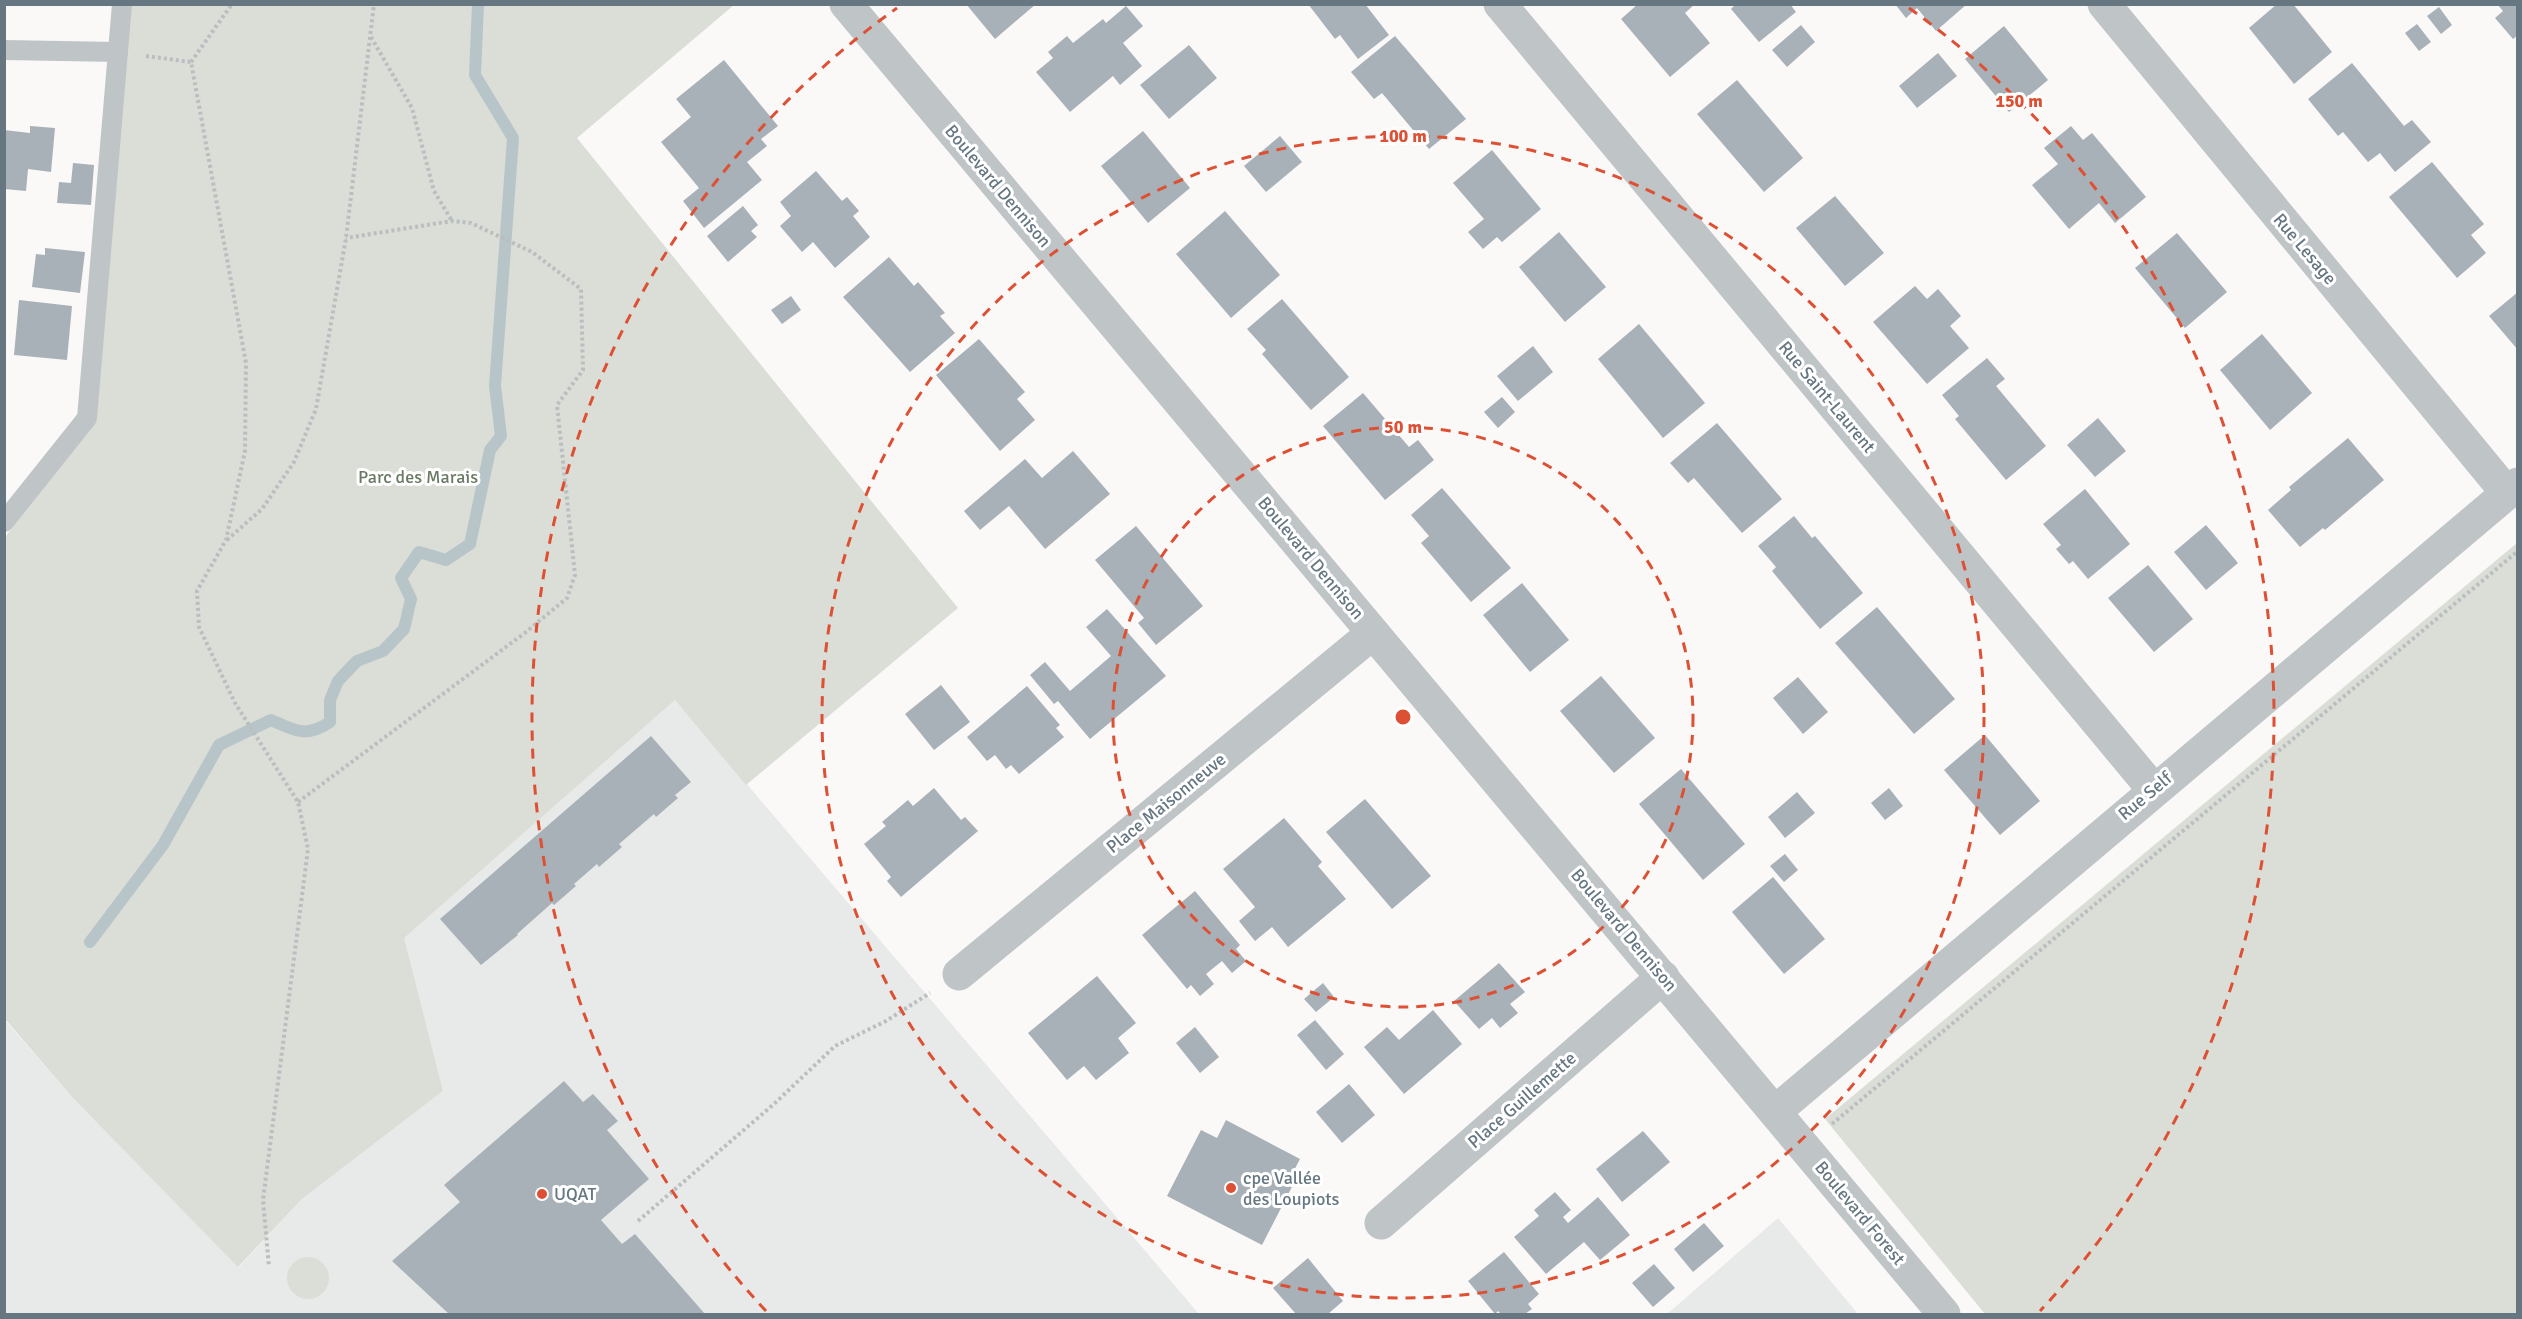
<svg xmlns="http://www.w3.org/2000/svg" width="2522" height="1319" font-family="Signika,sans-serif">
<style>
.built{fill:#e8e9e9}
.green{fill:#daded7}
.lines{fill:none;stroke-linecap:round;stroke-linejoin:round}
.stream{stroke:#b8c5c8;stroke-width:12}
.building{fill:#a8b1b7}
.path{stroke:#babec0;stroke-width:4;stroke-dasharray:3 3;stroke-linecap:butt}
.service{stroke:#bfc4c7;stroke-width:20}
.minor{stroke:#bfc4c7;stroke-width:33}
.tertiary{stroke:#bfc4c7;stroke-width:33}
.ring{fill:none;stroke:#dd5034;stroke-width:3;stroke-dasharray:10 8}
.poi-dot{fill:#dd5034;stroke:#fff;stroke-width:2}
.labels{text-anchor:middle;stroke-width:6;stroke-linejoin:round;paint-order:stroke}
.street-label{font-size:18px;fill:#667781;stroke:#fff}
.park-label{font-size:18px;fill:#697a64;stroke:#fff}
.poi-label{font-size:18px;fill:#667781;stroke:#fff;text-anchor:start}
.centre{fill:#dd5034;stroke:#fff;stroke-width:3}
.ring-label{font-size:18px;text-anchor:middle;font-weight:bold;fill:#dd5034;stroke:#fff;stroke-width:6;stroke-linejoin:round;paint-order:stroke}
</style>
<rect width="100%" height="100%" fill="#faf9f8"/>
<g class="built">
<polygon points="675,700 1199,1314 5,1314 4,1019 72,1097 239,1267 302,1199 443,1091 403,938"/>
<polygon points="1778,1218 1858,1314 1667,1314"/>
</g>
<g class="green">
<polygon points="122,5 734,5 577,138 958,608 746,785 675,700 404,938 443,1091 302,1199 238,1267 72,1097 5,1019 4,539 87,418"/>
<polygon points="2517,543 2517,1314 1985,1314 1825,1119"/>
<circle cx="308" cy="1278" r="21"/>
</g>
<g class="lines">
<path class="stream" d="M90,942L163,845L219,745L271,720C296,731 306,738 330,722V700L338,681L357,661L383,651L404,629L411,599L401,578L419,552L446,560L470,544L490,450L501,436L495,386L513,138L475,75L478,4"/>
</g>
<g class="building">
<polygon points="966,4 1036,4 995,39"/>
<polygon points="1308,4 1365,4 1389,35 1358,59 1340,35 1335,39"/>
<polygon points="1638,4 1695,4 1685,13 1710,43 1670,77 1621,19"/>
<polygon points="1736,4 1790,4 1796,12 1759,42 1731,9"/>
<polygon points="1895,4 1967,4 1936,31 1917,8 1906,18"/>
<polygon points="2277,4 2293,4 2332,52 2294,84 2249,28"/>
<polygon points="2497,4 2518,4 2518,35 2513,39 2495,18 2503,11"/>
<polygon points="1126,6 1143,26 1123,43 1142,66 1120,85 1113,76 1070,112 1036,72 1053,58 1048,52 1067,36 1073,43 1103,19 1106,23"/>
<polygon points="2439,7 2452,25 2441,34 2427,16"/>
<polygon points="2417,24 2431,42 2419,51 2405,33"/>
<polygon points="1801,25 1815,42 1787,67 1772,50"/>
<polygon points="2004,26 2048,80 2009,112 1965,59"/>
<polygon points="1395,36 1466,119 1429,149 1382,93 1374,99 1351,72"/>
<polygon points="1189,45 1217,78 1169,119 1140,85"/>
<polygon points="1938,53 1957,76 1917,108 1899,86"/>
<polygon points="724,60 778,126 761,139 767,146 747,162 762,180 704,228 683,201 699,188 661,142 691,117 676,99"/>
<polygon points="2352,63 2404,126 2412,120 2431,142 2395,172 2380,153 2368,162 2343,132 2338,136 2308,99"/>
<polygon points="1737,80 1803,158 1764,192 1697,114"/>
<polygon points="30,126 55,128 51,172 28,169 26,191 4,189 4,130 30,133"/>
<polygon points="2071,126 2083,140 2092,133 2146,197 2115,223 2099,203 2069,229 2032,185 2058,164 2044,148"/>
<polygon points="1143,131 1190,188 1148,223 1101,166"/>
<polygon points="1280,136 1302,162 1266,192 1244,166"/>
<polygon points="1492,150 1541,209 1502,242 1497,237 1483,249 1468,232 1484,219 1453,183"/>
<polygon points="2432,162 2484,224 2471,235 2486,253 2457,278 2389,197"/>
<polygon points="73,163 94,165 91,205 57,203 59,182 71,183"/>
<polygon points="816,171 842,201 847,197 859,211 853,216 870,237 835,268 813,242 802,252 780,226 791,216 780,202"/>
<polygon points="1835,196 1884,253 1845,286 1796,228"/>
<polygon points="743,206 758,225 751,231 757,237 728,262 707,236"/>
<polygon points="1225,211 1280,275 1231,318 1176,254"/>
<polygon points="1559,232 1606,287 1565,322 1519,267"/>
<polygon points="2177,233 2227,292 2185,328 2135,268"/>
<polygon points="45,248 85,252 80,293 32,287 36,254 45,255"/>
<polygon points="889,257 914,286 918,282 945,313 940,316 955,333 910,372 843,297"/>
<polygon points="1915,286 1927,299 1938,289 1961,316 1950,326 1969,348 1927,384 1873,322"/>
<polygon points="2518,292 2518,350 2489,316"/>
<polygon points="791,296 801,310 782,324 771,310"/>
<polygon points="1282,299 1349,377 1311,410 1262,354 1266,350 1247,329"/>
<polygon points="19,300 72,306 67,360 14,355"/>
<polygon points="1639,324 1705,403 1663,438 1598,359"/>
<polygon points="2262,334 2312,393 2270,430 2220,370"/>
<polygon points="979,339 1025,392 1017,399 1035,420 1000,451 936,375"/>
<polygon points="1533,346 1553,372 1518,401 1497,376"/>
<polygon points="1987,358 2005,379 1996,386 2046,446 2006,480 1955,419 1959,416 1942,395"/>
<polygon points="1363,393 1409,447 1418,440 1434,460 1385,500 1323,426"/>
<polygon points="1502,397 1515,412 1498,428 1484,412"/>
<polygon points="2098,418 2126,451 2095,477 2067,445"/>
<polygon points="1717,423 1782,499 1742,533 1694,478 1688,483 1670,463"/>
<polygon points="2348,438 2384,480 2325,530 2323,528 2300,547 2268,510 2291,490 2289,487"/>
<polygon points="1073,451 1110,494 1045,549 1009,506 980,530 964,511 1025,459 1042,478"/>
<polygon points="1442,488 1511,568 1471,602 1421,543 1429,536 1411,515"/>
<polygon points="2085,489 2130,544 2088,579 2073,561 2069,564 2056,549 2061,545 2043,524"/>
<polygon points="1794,516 1812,538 1815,536 1863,593 1820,629 1772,571 1776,567 1758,546"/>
<polygon points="2206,525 2238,563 2206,590 2174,552"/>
<polygon points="1136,526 1203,606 1156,645 1138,623 1144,618 1095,560"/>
<polygon points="2148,565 2193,619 2154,652 2108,598"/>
<polygon points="1522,583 1569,640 1530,672 1483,615"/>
<polygon points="1877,607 1955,699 1914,734 1835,643"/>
<polygon points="1107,609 1166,676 1090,739 1058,701 1054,704 1030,675 1045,662 1070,691 1111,656 1086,627"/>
<polygon points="1601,676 1655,738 1614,773 1560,711"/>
<polygon points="1798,677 1828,712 1803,734 1773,698"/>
<polygon points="941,685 970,722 934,750 905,714"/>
<polygon points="1027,686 1060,725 1056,728 1064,737 1019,774 1011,765 1006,769 995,755 987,761 967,737"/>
<polygon points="1985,735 2040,801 2000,835 1944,770"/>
<polygon points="651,736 691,782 675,795 678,798 656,817 654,814 619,844 622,847 599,867 597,864 574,884 576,886 554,905 552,903 517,934 518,935 481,965 440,919"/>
<polygon points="1681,769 1745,844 1703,880 1639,804"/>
<polygon points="934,788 961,820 965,817 978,831 901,897 887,881 891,877 864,844 886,826 882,822 908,800 913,806"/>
<polygon points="1889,788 1903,806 1885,820 1871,803"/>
<polygon points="1797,792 1815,813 1785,838 1768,817"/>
<polygon points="1365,799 1431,876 1392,909 1326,832"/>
<polygon points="1284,818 1322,862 1318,866 1346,899 1288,947 1272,927 1255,941 1239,921 1255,907 1223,869"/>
<polygon points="1785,854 1798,870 1784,882 1770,866"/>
<polygon points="1773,877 1825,939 1784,974 1732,912"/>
<polygon points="1195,891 1240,945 1236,949 1246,961 1232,973 1222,961 1206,974 1214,984 1200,996 1191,985 1187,989 1142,935"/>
<polygon points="1499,963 1525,992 1510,1004 1518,1013 1500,1028 1492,1018 1479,1029 1454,1001"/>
<polygon points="1097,976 1136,1023 1118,1038 1129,1053 1096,1080 1084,1066 1067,1080 1028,1033"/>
<polygon points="1323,983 1334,997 1316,1012 1304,999"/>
<polygon points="1433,1010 1462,1044 1404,1094 1364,1047 1387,1027 1399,1040"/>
<polygon points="1315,1020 1344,1054 1326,1070 1297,1035"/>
<polygon points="1195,1027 1219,1057 1200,1073 1176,1043"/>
<polygon points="564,1081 583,1102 593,1094 618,1121 607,1130 649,1179 601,1220 622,1244 635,1234 705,1314 449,1314 392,1261 460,1202 444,1185"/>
<polygon points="1349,1084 1375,1115 1342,1143 1316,1112"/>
<polygon points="1226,1120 1300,1159 1290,1178 1295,1181 1262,1245 1167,1196 1201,1130 1217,1138"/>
<polygon points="1643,1131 1670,1162 1622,1202 1596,1169"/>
<polygon points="1555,1192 1571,1210 1563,1217 1568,1223 1598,1197 1630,1235 1600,1260 1584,1242 1546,1274 1514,1237 1539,1216 1534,1210"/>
<polygon points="1704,1223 1724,1246 1693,1272 1674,1249"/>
<polygon points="1504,1252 1539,1294 1528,1304 1532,1309 1525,1314 1501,1314 1498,1311 1495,1314 1468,1281"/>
<polygon points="1308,1258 1343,1301 1328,1314 1296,1314 1273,1288"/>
<polygon points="1654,1264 1675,1288 1653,1307 1632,1283"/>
</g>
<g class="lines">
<g class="path">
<polyline points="371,37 412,108 434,191 452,221"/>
<polyline points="146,56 191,62 246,363 245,451 226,540 197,591 199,627 235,703 298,802 308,849 263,1200 269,1267"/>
<polyline points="191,62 232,4"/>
<polyline points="227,540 262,509 294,462 316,409 346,238 374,4"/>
<polyline points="298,802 526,632 567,598 575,575 557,405 583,370 581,289 532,252 471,223 452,221 346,238"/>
<polyline points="1832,1124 2518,551"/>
<polyline points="638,1221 774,1104 835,1046 886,1021 930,993"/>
</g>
<g class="service">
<polyline points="4,50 118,52"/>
<polyline points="4,522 87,418 122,4"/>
</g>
<g class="minor">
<polyline points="1500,4 2153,789"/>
<polyline points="2104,4 2507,493"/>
<polyline points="959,974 1373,633"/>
<polyline points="1776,1111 2518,484"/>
<polyline points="1381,1223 1663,977"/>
</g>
<polyline class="tertiary" points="846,4 1944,1314"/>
</g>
<g class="ring">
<circle cx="1403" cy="717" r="290"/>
<circle cx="1403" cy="717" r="581"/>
<path d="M766 1311A871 871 0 0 1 897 8M1909 8A871 871 0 0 1 2040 1311"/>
</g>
<g class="poi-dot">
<circle cx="1231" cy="1188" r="6"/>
<circle cx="542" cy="1194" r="6"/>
</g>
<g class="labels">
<g class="street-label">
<text transform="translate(998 186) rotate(50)" y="6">Boulevard Dennison</text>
<text transform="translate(2305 249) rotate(50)" y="6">Rue Lesage</text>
<text transform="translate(1827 397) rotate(50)" y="6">Rue Saint-Laurent</text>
<text transform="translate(1311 558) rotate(50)" y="6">Boulevard Dennison</text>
<text transform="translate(2145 796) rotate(-40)" y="6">Rue Self</text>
<text transform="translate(1166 803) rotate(-39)" y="6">Place Maisonneuve</text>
<text transform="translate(1624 930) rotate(50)" y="6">Boulevard Dennison</text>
<text transform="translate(1522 1100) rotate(-41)" y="6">Place Guillemette</text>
<text transform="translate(1860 1213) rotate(50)" y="6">Boulevard Forest</text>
</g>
<g class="park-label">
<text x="418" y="483">Parc des Marais</text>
</g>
<g class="poi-label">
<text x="1243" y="1184">cpe Vallée<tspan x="1243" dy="21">des Loupiots</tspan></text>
<text x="554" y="1200">UQAT</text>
</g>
</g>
<circle cx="1403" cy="717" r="9" class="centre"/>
<g class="ring-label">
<text x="2019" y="107">150 m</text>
<text x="1403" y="142">100 m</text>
<text x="1403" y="433">50 m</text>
</g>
<rect width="2522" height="1319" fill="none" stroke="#667781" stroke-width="12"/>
</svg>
